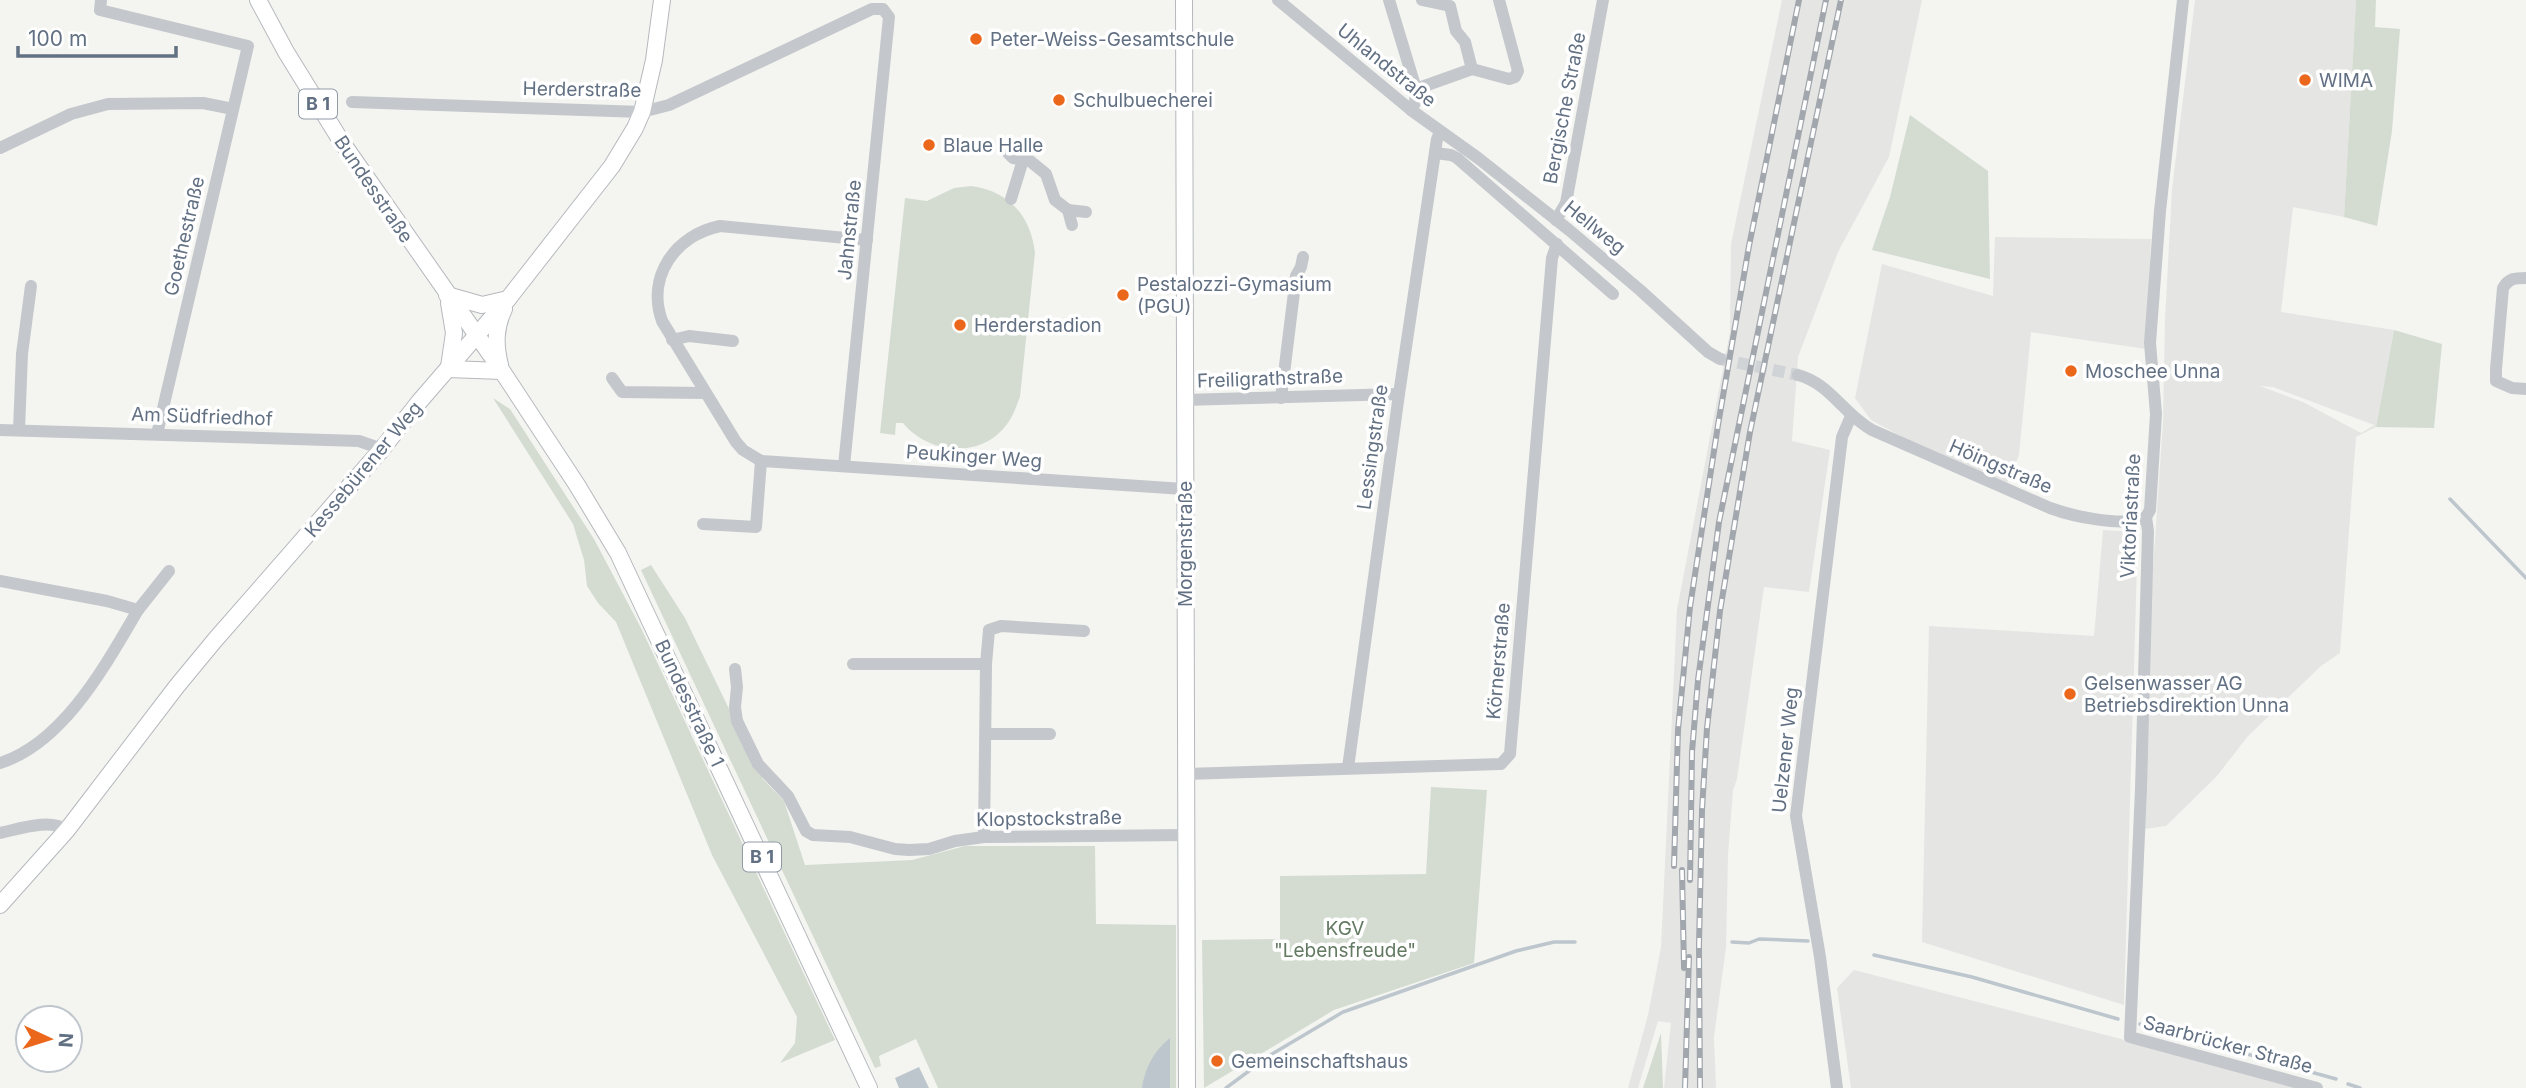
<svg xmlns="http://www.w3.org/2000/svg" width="2526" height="1088" font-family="Inter,sans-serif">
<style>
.built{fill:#e5e6e4;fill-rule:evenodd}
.green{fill:#d4dcd2}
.water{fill:#bdc6cd}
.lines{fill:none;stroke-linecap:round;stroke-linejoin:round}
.stream{stroke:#bdc6cd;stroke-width:3.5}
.minor-tunnel{stroke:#d0d4d6;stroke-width:12;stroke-dasharray:12 6;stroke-linecap:butt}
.major-casing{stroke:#b5b8bd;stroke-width:18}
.minor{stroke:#c4c7cb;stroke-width:12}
.major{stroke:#fff;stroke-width:16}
.rail-casing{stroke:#a2a7ae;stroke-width:6}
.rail{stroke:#fff;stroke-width:3.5;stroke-dasharray:10;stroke-linecap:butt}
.poi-dot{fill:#eb671b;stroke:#fff;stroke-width:2.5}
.labels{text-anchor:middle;stroke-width:7;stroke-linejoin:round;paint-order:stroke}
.shield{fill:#fff;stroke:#919ba8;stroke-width:2}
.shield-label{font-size:18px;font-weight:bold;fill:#627083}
.poi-label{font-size:19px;fill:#627083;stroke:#fff;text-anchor:start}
.street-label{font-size:19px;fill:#627083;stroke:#fff}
.park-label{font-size:19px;fill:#637a62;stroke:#fff}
</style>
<rect width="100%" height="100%" fill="#f4f5f1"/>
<g class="built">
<polygon points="1782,0 1922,0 1889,157 1838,252 1798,357 1792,441 1830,450 1809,592 1764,587 1737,779 1733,790 1728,855 1726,947 1714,1037 1716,1088 1664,1088 1671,1023 1658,1021 1638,1088 1628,1088 1648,1015 1661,947 1677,610 1730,332 1731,244"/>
<path d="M2195,0H2356L2344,217L2293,207L2281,312L2394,330L2376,427L2356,437L2340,653L2321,666L2248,736L2217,776L2166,826L2145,829L2148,642L2163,422L2165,320L2172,189ZM2260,386L2273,387L2374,425L2361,433L2303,402Z"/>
<polygon points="1995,237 2151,239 2146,349 2031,332 2019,455 2007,483 1906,439 1871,420 1855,398 1882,264 1993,296"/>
<polygon points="2103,530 2138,532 2124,1005 1922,942 1929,626 2094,636"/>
<polygon points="1854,970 2152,1047 2300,1088 1851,1088 1837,988"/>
</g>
<g class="green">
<polygon points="2356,0 2376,0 2375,27 2400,29 2392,131 2377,226 2344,217"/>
<polygon points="1910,115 1988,171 1990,279 1872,250 1890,197"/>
<path d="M971,186C1009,191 1031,216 1035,253L1020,397C1017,404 1015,411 1011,418C988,459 931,457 903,423H896L895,435L880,433L905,198L927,201L954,188Z"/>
<polygon points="2394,330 2442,344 2434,428 2376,427"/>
<polygon points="493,398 510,409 594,539 641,628 835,1040 780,1063 795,1043 797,1017 712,855 616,622 598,603 587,586 584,560 573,524"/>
<polygon points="651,565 685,618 763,779 784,801 805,865 912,860 965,846 1095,846 1096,924 1176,925 1176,1088 938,1088 916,1039 879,1056 881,1066 875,1068 641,570"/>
<polygon points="1431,787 1487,790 1474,963 1334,1010 1204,1088 1202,940 1280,939 1280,876 1426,874"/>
<polygon points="1661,1033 1663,1088 1643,1088"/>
</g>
<g class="water">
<path d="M1170,1038V1088H1142C1145,1067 1154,1051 1170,1038Z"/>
<polygon points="919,1067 929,1088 899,1088 895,1078"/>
</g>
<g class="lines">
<g class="stream">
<polyline points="2450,499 2526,578"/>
<polyline points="1732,942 1749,943 1759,939 1808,941"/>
<polyline points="1874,955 1972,977 2118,1019"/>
<polyline points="2140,1024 2336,1079"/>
<polyline points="2348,1084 2360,1088"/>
<polyline points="1226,1088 1272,1054 1343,1012 1516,951 1554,942 1575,942"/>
</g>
<polyline class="minor-tunnel" points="1720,359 1798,375"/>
<g class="major-casing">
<g id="major">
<polyline points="258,0 286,52 341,141 502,371 577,485 618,553 869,1088"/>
<polyline points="1184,0 1187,1088"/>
<polyline points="447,295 482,305 508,299"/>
<path d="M500,365C495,345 495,328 504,309"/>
<polyline points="449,367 454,333 449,303"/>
<polyline points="448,369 502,371"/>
<polyline points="0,905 67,830 177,686 215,640 382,449 419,402 508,299 612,166 635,128 642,112 654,60 662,0"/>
</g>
</g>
<g class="minor">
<polyline points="101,0 100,10 248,46 157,434"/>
<polyline points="1278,0 1411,110 1478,158 1569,230 1640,290 1708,352 1720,359"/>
<polyline points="1389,0 1416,89 1415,103 1411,110"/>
<polyline points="2183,0 2160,211 2150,343 2156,414 2150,510 2146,517 2148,531 2141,789 2130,1037 2317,1088"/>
<polyline points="1472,69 1509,79 1515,77 1518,71 1499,0"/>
<polyline points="1416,89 1472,69 1465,42 1456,31 1450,6 1422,0"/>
<polyline points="352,102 642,112 669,105 872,9 883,9 889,17 844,466"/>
<polyline points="0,148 71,114 108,104 203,103 233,109"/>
<polyline points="1008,153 1013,158 1030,161 1046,174 1055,200 1068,210 1072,225"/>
<polyline points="1435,153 1451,155 1457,158 1613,294"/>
<polyline points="1011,199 1023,160"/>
<polyline points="1068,210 1086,212"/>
<polyline points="1556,220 1566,203 1603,0"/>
<path d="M867,240L720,226C676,235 646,276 662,321L736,442L743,450L761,461L1184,489"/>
<path d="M2526,278C2515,278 2509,278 2503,288L2496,369V381L2512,388L2526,389"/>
<polyline points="672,340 689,336 733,341"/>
<path d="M1798,375C1831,384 1842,413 1872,430L2050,508C2072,516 2124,528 2146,517"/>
<polyline points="612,378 622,392 705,393"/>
<polyline points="1281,398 1296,276 1301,267 1303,257"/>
<polyline points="1184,400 1399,394"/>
<polyline points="0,430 359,441 382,449"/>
<polyline points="19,430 22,354 31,286"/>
<polyline points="703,524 756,527 761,461"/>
<path d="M0,581L107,601L138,610C106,664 64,743 0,763"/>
<polyline points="138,610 169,571"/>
<polyline points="853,664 986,664"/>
<polyline points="735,669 737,687 735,707 737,721 758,764 788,796 806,831 813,835 850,837 895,849 909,850 929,849 955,841 984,837 1186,835"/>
<polyline points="986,734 1050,734"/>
<polyline points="1348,768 1399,394 1437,139 1440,132"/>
<polyline points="1186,774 1501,764 1510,754 1552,258 1557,244"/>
<path d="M0,833C19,829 50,818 67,830"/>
<polyline points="984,837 986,664 989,630 1001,626 1084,631"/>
<polyline points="1837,1088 1820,957 1796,816 1842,437 1851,416"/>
</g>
<use href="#major" class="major"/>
<g class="rail-casing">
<g id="rail">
<polyline points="1674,866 1678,730 1690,607 1718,425 1749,246 1799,0"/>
<polyline points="1682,870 1684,968"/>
<polyline points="1690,880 1692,752 1698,680 1719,522 1826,0"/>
<polyline points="1685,1088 1689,957"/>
<polyline points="1700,1088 1699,945 1702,810 1707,728 1720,611 1750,432 1841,0"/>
</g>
</g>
<use href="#rail" class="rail"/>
</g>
<g class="poi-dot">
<circle cx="976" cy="39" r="7"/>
<circle cx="2305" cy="80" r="7"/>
<circle cx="1059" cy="100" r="7"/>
<circle cx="929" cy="145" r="7"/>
<circle cx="1123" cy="295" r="7"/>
<circle cx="960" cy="325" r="7"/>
<circle cx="2071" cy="371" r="7"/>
<circle cx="2070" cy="694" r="7"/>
<circle cx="1217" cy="1061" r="7"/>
</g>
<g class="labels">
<g class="shield">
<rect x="299" y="89.5" width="38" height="29" rx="5"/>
<rect x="743" y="842.5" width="38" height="29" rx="5"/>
</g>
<g class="shield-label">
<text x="318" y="110">B 1</text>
<text x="762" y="863">B 1</text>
</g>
<g class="poi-label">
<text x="990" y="46">Peter-Weiss-Gesamtschule</text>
<text x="2319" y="87">WIMA</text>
<text x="1073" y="107">Schulbuecherei</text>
<text x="943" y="152">Blaue Halle</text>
<text x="1137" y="291">Pestalozzi-Gymasium<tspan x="1137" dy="22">(PGU)</tspan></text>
<text x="974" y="332">Herderstadion</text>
<text x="2085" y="378">Moschee Unna</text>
<text x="2084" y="690">Gelsenwasser AG<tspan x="2084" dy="22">Betriebsdirektion Unna</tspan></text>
<text x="1231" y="1068">Gemeinschaftshaus</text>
</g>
<g class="street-label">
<text transform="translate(1387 65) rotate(39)" y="7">Uhlandstraße</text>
<text transform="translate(582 89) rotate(1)" y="7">Herderstraße</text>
<text transform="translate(1564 108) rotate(-79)" y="7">Bergische Straße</text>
<text transform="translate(374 189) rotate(56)" y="7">Bundesstraße</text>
<text transform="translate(1595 227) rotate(39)" y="7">Hellweg</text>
<text transform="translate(849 230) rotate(-84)" y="7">Jahnstraße</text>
<text transform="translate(184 236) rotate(-77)" y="7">Goethestraße</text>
<text transform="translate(1270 378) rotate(-2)" y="7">Freiligrathstraße</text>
<text transform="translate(202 416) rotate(2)" y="7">Am Südfriedhof</text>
<text transform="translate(1372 447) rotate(-82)" y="7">Lessingstraße</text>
<text transform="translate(974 456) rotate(4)" y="7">Peukinger Weg</text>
<text transform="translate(2001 466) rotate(23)" y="7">Höingstraße</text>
<text transform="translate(363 469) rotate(-50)" y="7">Kessebürener Weg</text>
<text transform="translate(2130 516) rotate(-87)" y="7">Viktoriastraße</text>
<text transform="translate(1185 544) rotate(-90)" y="7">Morgenstraße</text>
<text transform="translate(1498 661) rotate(-85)" y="7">Körnerstraße</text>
<text transform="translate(690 703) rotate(65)" y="7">Bundesstraße 1</text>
<text transform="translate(1785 750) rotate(-84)" y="7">Uelzener Weg</text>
<text transform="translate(1049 818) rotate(-1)" y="7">Klopstockstraße</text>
<text transform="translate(2228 1044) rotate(15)" y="7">Saarbrücker Straße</text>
</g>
<g class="park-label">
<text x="1345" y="935">KGV<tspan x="1345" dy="22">"Lebensfreude"</tspan></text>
</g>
</g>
<g transform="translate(49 1039) rotate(94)"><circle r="33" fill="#ffffff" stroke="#c0c6cd" stroke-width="2"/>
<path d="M0-5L12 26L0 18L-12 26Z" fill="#eb671b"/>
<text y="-10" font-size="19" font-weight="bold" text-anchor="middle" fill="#627083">N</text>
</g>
<path d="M18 46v10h158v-10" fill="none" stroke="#627083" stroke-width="3.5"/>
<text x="28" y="46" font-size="21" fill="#627083" stroke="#ffffff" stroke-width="5" paint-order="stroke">100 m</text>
</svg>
